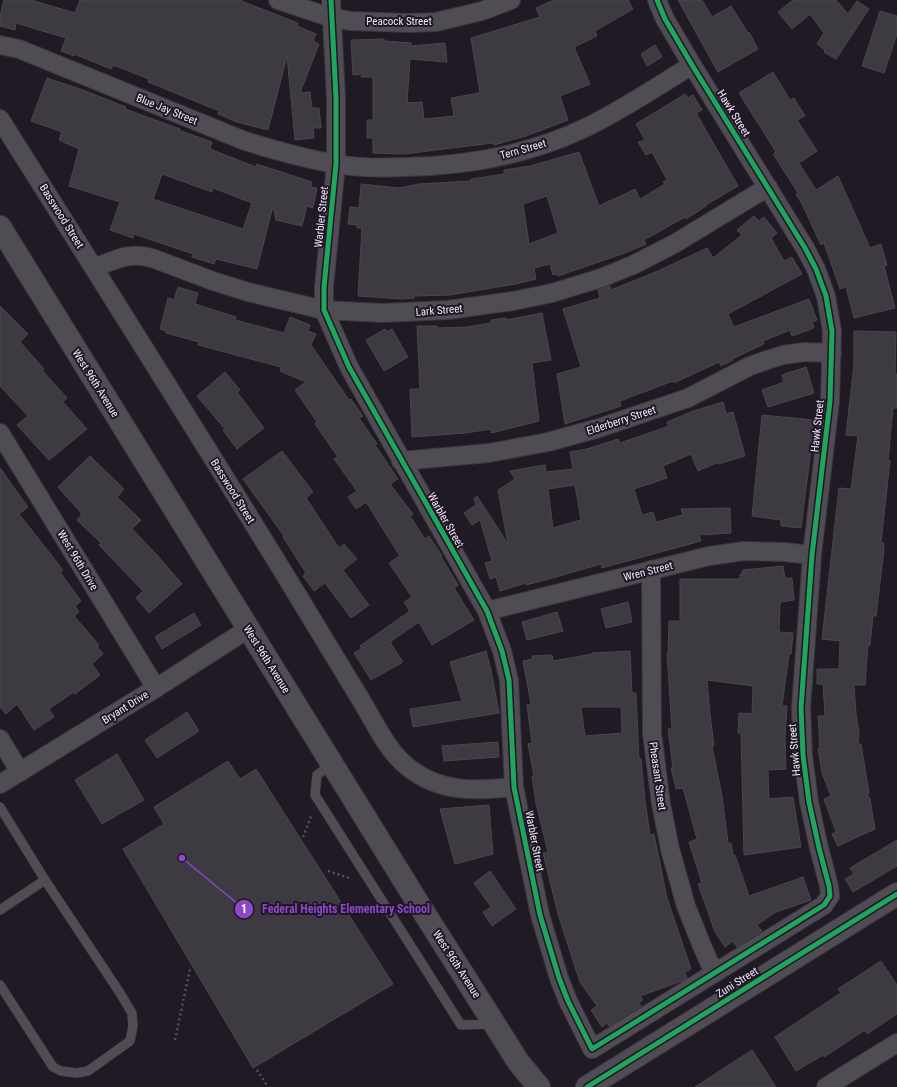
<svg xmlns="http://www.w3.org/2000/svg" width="897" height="1087" font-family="'Roboto Condensed',sans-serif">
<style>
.building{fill:#3e3a42;stroke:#4a464f;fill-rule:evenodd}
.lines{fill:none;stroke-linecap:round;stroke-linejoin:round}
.service-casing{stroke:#3b373f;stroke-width:10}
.minor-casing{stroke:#3b373f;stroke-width:20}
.tertiary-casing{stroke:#3b373f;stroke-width:24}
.path{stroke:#56535a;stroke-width:2.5;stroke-dasharray:2 3;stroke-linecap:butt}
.service{stroke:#504c54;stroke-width:9}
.minor{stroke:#504c54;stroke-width:18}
.tertiary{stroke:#504c54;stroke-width:22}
.cycleway-casing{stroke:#201628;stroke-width:8}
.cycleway{stroke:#20a55d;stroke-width:5}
.labels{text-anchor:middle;stroke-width:4;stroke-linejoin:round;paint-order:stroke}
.street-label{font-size:11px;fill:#f0e9f6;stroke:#201628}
.leader{fill:none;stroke:#8d48c7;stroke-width:1.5}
.callout-dot{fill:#8d48c7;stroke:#201628;stroke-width:1.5}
.mark-label{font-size:12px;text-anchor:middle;font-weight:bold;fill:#fff}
.callout-label{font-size:12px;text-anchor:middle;font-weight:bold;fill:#8d48c7;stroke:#201628;stroke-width:4;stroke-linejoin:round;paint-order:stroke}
</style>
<rect width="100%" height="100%" fill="#1f1a24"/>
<g class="building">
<polygon points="4,0 31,0 75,13 80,0 239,0 298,23 297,26 316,34 313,41 319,44 300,93 310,92 312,108 319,108 321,128 313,128 314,138 295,140 287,56 268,130 237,122 218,114 219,111 158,86 148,82 149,79 113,65 111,69 74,54 74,56 61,51 66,38 16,23 15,30 0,26 0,16"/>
<polygon points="554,0 628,0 633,9 595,31 597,36 574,47 590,84 560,96 568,120 526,136 494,145 493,143 404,154 373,153 373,138 367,138 367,120 373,120 373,77 361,77 362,74 353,75 351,40 384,39 384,41 411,43 411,46 445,43 447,62 410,59 407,103 422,102 424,119 454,116 451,98 480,93 471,38 540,17 536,8"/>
<polygon points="678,0 702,0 712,17 731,6 748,33 749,32 758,49 718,72"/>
<polygon points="793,0 836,0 848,14 857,1 869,9 836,59 824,52 825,50 817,44 824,33 810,14 792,29 778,12"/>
<polygon points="880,11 897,16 897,34 884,73 862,66"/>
<polygon points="655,45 662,57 647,66 641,54"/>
<polygon points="773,72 790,100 794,98 805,116 797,120 817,151 799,163 816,190 838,176 870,248 881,244 887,265 884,266 895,308 854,318 846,287 840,289 824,243 821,245 802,204 796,194 798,193 773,154 776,152 739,93"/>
<path d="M47,78L83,90L126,107L125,109L180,129L179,130L212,142L210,149L256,167L257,164L312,182L311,187L317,188L313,208L307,206L302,226L276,220L273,206L257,269L216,259L214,264L192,257L193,254L134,234L133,238L110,230L120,202L69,186L79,149L59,140L62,132L31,121ZM162,174L212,192L213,188L252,203L243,229L153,199Z"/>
<path d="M685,94L688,98L693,95L702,110L696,113L738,186L706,205V206L686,219L685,217L644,240L646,244L625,253L558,276L557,274L553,275L550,264L534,268L536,279L516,284L450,295L414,296V298L402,299L358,296L362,228H357V225L348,224L350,207L359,208L361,184L400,188L419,184L471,181V179L504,174V170L530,166L579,152L599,206L635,189L640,199L665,184L663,182L667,180L652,152L646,155L638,142L645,140L636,124ZM547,196L558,233L529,244L523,204Z"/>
<polygon points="754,216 759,221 764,217 777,233 771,238 784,261 792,257 802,274 728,314 734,327 809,299 817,320 812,322 814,328 792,336 790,330 763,341 764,344 732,359 733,360 721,366 719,362 674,383 673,381 620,401 621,406 565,424 557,374 581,367 563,309 600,298 598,290 610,286 611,290 658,271 707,248 713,258 742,235 737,230"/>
<polygon points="178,287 198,293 195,304 236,317 235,320 284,333 290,317 310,325 308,331 316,334 311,345 349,400 351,399 363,416 359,418 377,444 375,445 398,479 390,484 413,514 410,516 425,539 429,536 442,556 441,557 458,585 454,588 474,620 432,645 419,622 390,642 403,662 371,680 354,653 362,648 360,646 410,611 404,602 412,597 389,563 400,556 366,502 356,509 348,497 357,491 334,459 338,457 315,424 317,422 295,390 306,382 280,371 281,367 198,345 199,342 166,333 166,331 160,329 168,298 174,300"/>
<polygon points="0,306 28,334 20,342 44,369 42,370 67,398 63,402 87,429 49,460 17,425 28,416 0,386"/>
<polygon points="542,313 551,360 532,363 539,421 491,433 491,429 466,433 412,437 410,389 420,389 417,326 437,326 437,328 467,327 491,323 491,320 506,318 506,320"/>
<polygon points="385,329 386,332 392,329 408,357 384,371 366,340"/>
<polygon points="854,331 896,332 895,374 897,374 897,408 893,408 888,460 890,460 881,543 884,543 883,558 876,616 873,616 870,645 868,645 865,685 854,685 856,714 859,733 858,744 861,744 869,793 867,794 870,799 875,829 838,846 832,834 836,832 824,799 831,796 822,773 818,748 820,748 818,716 825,716 823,684 817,684 817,669 839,669 840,641 822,639 839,488 851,489 858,436 846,435 854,364"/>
<polygon points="806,367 814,393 768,407 762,390 784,382 782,375"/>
<polygon points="225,372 240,390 237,392 264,428 237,449 223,430 225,429 197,396"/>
<path d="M723,402L726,414L733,412L745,456L718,464V462L698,471L691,454L663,466L667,478L634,489L642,515L653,512L656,522L683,515L681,509L730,508L731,533L699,535L701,541L602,568L601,564L549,579L526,585V583L500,591L496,577L490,579L485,563L492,561L480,520L472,525L464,513L476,505L474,498L477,496L508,544L498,490L515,479L510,471L545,465L546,472L573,469L570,452L587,449L618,439L620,443L669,426L667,422L693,411ZM575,485L581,520L553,528L548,489Z"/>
<polygon points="762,415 814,420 810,457 801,528 781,526 781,520 752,516"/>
<polygon points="282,451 313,492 306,498 339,548 344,544 357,559 343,570 369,605 351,618 325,583 314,591 303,576 306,573 283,537 284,536 243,479"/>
<polygon points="90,456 124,489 117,497 141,520 132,529 157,555 182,584 149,613 136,598 143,591 99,545 101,543 77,520 82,514 58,487"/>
<polygon points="0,468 28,507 19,514 63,570 60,572 81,601 75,606 79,612 74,616 99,645 97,646 103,654 92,664 100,675 75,694 74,692 49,709 54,717 34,730 17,704 6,714 0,707"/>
<polygon points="783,566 785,578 792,578 794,600 780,602 779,632 793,633 791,654 789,654 782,706 787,706 785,738 786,769 768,770 769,799 793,797 801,847 744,855 741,733 738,733 739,713 752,714 753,686 707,680 710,714 714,746 712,746 722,796 728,843 731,843 733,855 735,855 749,896 803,877 811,900 776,912 757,925 762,931 737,947 733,941 725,947 715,932 698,884 702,883 689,842 697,839 683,788 676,789 671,768 673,768 668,729 672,729 667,654 668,654 669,621 680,621 680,579 740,579 740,574 742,574 743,570"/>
<polygon points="628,602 632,622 606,628 601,609"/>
<polygon points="557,612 563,631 527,640 522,622"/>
<polygon points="194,613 201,625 162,649 155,637"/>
<polygon points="486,651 491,670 499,713 413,727 410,709 462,701 450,662"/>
<path d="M630,651L632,693H636L639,759H641L645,800L650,835L654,834L667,898L691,969L685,972L687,978L682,981L640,996L643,1000L639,1003L641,1006L609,1026L607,1023L602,1027L591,1010L597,1006L580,982L577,973L558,914L543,853L548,852L536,803L532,776H534L528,744L532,743L527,705L531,704L523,661L533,659L532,656L552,655L553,661L592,654V653ZM581,707H621L622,733L585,736Z"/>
<polygon points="187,712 199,731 157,758 145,740"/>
<polygon points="498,742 499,757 444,761 442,746"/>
<polygon points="117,754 144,800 102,824 75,780"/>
<polygon points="228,761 240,779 256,769 393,984 253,1068 123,849 164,824 154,807"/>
<polygon points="489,805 493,854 455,864 440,809"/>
<polygon points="897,840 897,866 853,892 845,879 854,874 850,868"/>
<polygon points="490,871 516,909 492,926 483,912 491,907 474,883"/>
<polygon points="881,961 897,985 897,1014 867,1034 865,1030 824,1057 823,1055 796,1071 775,1037 841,993 838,989"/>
<polygon points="752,1050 776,1087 695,1087"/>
</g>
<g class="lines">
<g class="service-casing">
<g id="service">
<polyline points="332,764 317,775 315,795 461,1025 492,1024"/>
<polyline points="0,807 45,880 120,993 132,1013 133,1026 130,1041 88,1071 77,1073 61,1071 53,1067 0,985"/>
<polyline points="0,910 45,880"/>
</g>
</g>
<g class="minor-casing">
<g id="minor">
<polyline points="278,0 332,18 351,21 409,23 436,22 482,11 511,0"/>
<polyline points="331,0 336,98 336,164 324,287 324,310 349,367 487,611 502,651 509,680 514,787 540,915 559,978 568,1001 592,1049 824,905 830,896 829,886 819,848 809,802 803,755 801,708 812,555 830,401 832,331 826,296 816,269 805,248 692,65 665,19 657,0"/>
<path d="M0,45L19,49L245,141C274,150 305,159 336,164C358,168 382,168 405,167C468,166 531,154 587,127C624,109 658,86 692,65"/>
<path d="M0,119C97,273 195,428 290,583C314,622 337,661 361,700C375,723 387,751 409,768C441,793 476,791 514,787"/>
<path d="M94,268C117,259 128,252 152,258L213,281L248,292L324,310L382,313L448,310L513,301L552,293L601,278L633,265L674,244L768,187"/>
<polyline points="0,433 156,688"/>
<polyline points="401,461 489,453 548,442 599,428 688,398 750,366 767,360 783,355 805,352 832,353"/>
<polyline points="651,570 652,733 661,804 670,849 686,906 702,946 714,973"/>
<polyline points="487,611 709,556 744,551 784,552 812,555"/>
<polyline points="0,739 20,772"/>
<polyline points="0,784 156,688 248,629"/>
<polyline points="826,1087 897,1043"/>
</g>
</g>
<g class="tertiary-casing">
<g id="tertiary">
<polyline points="0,227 418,903 519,1063 539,1087"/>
<polyline points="587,1087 897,894"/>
</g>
</g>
<g class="path">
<polyline points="303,837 312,814"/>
<polyline points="328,871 352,879"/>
<polyline points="175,1040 190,969"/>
<polyline points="257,1070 268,1087"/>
</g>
<use href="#service" class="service"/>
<use href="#minor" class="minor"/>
<use href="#tertiary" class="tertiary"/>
<g class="cycleway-casing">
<g id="cycleway">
<polyline points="331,0 336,98 336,164 324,287 324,310 349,367 487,611 502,651 509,680 514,787 540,915 559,978 568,1001 592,1049 824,905 830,896 829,886 819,848 809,802 803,755 801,708 812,555 830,401 832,331 826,296 816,269 805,248 692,65 665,19 657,0"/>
<polyline points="587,1087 897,894"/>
</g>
</g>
<use href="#cycleway" class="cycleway"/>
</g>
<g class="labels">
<g class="street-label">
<text x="399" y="25">Peacock Street</text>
<text transform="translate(167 109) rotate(22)" y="4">Blue Jay Street</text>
<text transform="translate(734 113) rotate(58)" y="4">Hawk Street</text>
<text transform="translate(523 149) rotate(-16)" y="4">Tern Street</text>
<text transform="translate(62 216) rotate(58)" y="4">Basswood Street</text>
<text transform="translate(321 217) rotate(-84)" y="4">Warbler Street</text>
<text transform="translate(439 310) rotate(-5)" y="4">Lark Street</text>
<text transform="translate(96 383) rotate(58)" y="4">West 96th Avenue</text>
<text transform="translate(621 420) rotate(-18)" y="4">Elderberry Street</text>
<text transform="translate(817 426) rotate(-84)" y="4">Hawk Street</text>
<text transform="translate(233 491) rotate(58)" y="4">Basswood Street</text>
<text transform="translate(446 520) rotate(60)" y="4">Warbler Street</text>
<text transform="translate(78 560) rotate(59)" y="4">West 96th Drive</text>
<text transform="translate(648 571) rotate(-14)" y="4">Wren Street</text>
<text transform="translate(267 659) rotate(58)" y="4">West 96th Avenue</text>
<text transform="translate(125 707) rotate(-32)" y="4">Bryant Drive</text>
<text transform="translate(794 750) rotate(-95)" y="4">Hawk Street</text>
<text transform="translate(658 776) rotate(82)" y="4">Pheasant Street</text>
<text transform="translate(535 841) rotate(79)" y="4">Warbler Street</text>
<text transform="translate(457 964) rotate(57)" y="4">West 96th Avenue</text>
<text transform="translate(737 982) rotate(-32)" y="4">Zuni Street</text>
</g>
</g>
<path class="leader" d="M182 858L244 909"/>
<g class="callout-dot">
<circle cx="182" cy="858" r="4"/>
<circle cx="244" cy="909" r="10"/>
</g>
<g class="mark-label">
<text x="244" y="913">1</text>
</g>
<g class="callout-label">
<text x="346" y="913">Federal Heights Elementary School</text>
</g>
</svg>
